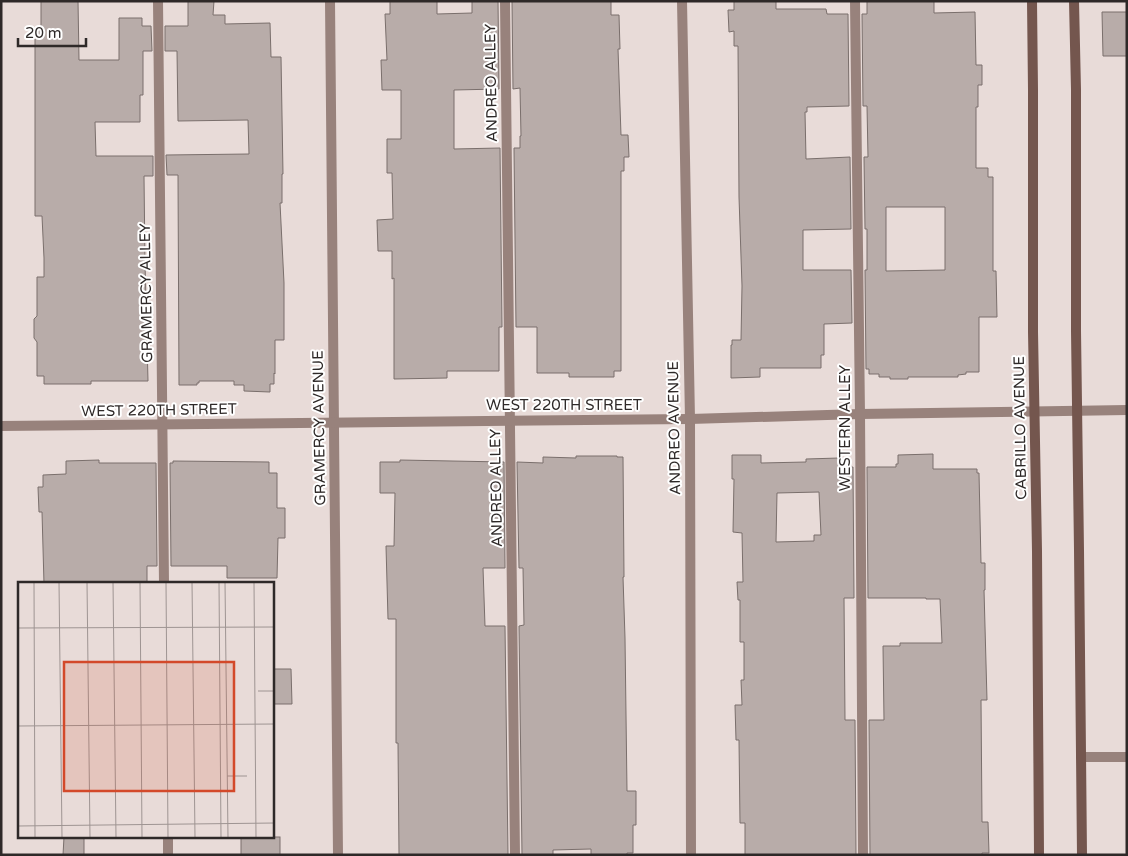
<svg xmlns="http://www.w3.org/2000/svg" width="1128" height="856" font-family="'Varela Round',sans-serif">
<style>
.building{fill:#b8aca9;stroke:#7a6f6c;fill-rule:evenodd}
.lines{fill:none;stroke-linecap:round;stroke-linejoin:round}
.lane{stroke:#98827c;stroke-width:10}
.street{stroke:#98827c;stroke-width:10}
.secondary{stroke:#74564e;stroke-width:10}
.labels{text-anchor:middle;stroke-width:4;stroke-linejoin:round;paint-order:stroke}
.street-label{font-size:15px;fill:#2e2928;stroke:#fff}
.inset-road{fill:none;stroke:#9e9492;stroke-width:1}
.view{fill:#d3492a;fill-opacity:0.15;stroke:#d3492a;stroke-width:2.5}
.inset-edge{fill:none;stroke:#2e2928;stroke-width:2.5}
</style>
<rect width="100%" height="100%" fill="#e8dbd8"/>
<g class="building">
<polygon points="41,1 78,1 79,60 119,60 119,18 142,18 142,26 151,26 152,51 143,51 143,95 140,95 140,122 95,122 96,156 153,156 153,176 144,176 145,263 148,381 91,381 91,384 44,384 44,376 37,376 37,342 34,338 34,319 37,316 37,277 44,277 44,258 42,216 35,216 35,29 41,29"/>
<polygon points="188,1 214,1 213,15 225,15 225,24 270,23 271,57 281,57 283,174 282,174 282,203 280,203 284,283 284,340 275,340 275,374 274,373 274,384 270,384 270,392 244,391 244,385 234,385 234,381 199,381 199,383 197,383 197,385 179,385 178,175 167,175 166,155 249,154 248,120 178,121 177,51 165,51 165,26 188,26"/>
<polygon points="390,1 437,1 437,14 472,13 472,1 498,1 499,89 454,90 454,149 500,148 502,327 499,327 499,371 447,371 447,378 394,379 394,278 392,279 392,251 378,251 377,220 393,219 392,173 387,173 387,139 401,139 401,90 382,90 381,60 387,60 385,14 390,14"/>
<polygon points="512,1 611,1 611,15 619,15 620,49 618,49 621,135 628,135 629,157 624,157 624,171 621,171 621,371 614,371 614,377 569,377 569,373 537,373 537,327 516,327 514,148 520,148 520,136 521,136 520,88 513,89"/>
<polygon points="734,1 776,1 776,9 826,9 827,14 848,14 849,106 807,107 807,112 805,112 806,159 850,157 851,229 803,230 803,270 851,270 852,323 824,324 824,355 821,355 821,368 760,368 760,377 731,378 731,345 732,345 732,340 741,340 742,286 739,197 738,46 734,46 734,31 729,32 728,10 734,10"/>
<path d="M867,1H934V13L975,12L976,65H982V85H978V107H976V168H988V177H993V271H996L997,317H979V372H966V374L958,375V377H908V379H890V377H879V374H869V369H866L865,270H867V229H865L864,157H868L867,106H863L862,14H867ZM886,207H945V270L886,271Z"/>
<polygon points="1102,12 1127,12 1127,56 1103,56"/>
<polygon points="933,454 933,469 977,469 977,473 979,473 981,563 985,563 985,590 984,590 987,700 981,700 982,822 988,822 989,853 982,853 982,855 870,855 869,720 884,720 883,646 900,646 900,643 942,643 940,599 926,599 926,598 868,598 867,467 896,467 896,464 898,464 898,455"/>
<path d="M732,455H761V463L806,462V459L839,458V468L853,467L854,598H844L845,720H855L856,855H745V823H740L739,740H736L735,705H742L741,680H744V642H740V600H738L737,582H743L742,533L733,532L734,479H732ZM819,492L821,535H814V541L776,542L777,493Z"/>
<polygon points="576,456 617,456 617,457 623,457 624,577 623,577 625,638 627,791 636,791 636,825 633,825 633,853 627,853 627,855 591,855 591,849 553,850 553,855 522,855 519,626 524,625 523,568 519,568 517,462 543,463 543,457 576,458"/>
<polygon points="99,460 99,463 156,463 157,566 147,566 147,584 44,584 42,512 39,512 38,487 43,487 43,475 66,474 66,461"/>
<polygon points="400,460 504,462 505,568 483,568 485,626 505,626 508,855 399,855 398,743 396,743 396,619 388,619 386,546 394,546 395,493 380,493 380,462 400,462"/>
<polygon points="173,461 269,462 269,473 277,473 277,508 285,508 285,538 278,538 277,578 227,578 227,566 171,566 170,463 173,463"/>
<polygon points="272,669 291,669 292,704 272,704"/>
<polygon points="64,837 84,837 84,855 63,855"/>
<rect x="241" y="837" width="39" height="18"/>
</g>
<g class="lines">
<g class="lane">
<polyline points="158,1 164,584"/>
<polyline points="505,1 515,855"/>
<polyline points="855,1 860,414 863,855"/>
<polyline points="1081,757 1127,757"/>
<polyline points="168,837 168,855"/>
</g>
<g class="street">
<polyline points="330,1 338,855"/>
<polyline points="682,1 690,419 691,855"/>
<polyline points="1,426 690,419 860,414 1127,410"/>
</g>
<g class="secondary">
<polyline points="1032,1 1033,90 1033,332 1037,551 1039,855"/>
<polyline points="1074,1 1076,90 1076,331 1079,550 1082,855"/>
</g>
</g>
<g class="labels">
<g class="street-label">
<text transform="translate(491 83) rotate(-91)" y="5">ANDREO ALLEY</text>
<text transform="translate(146 293) rotate(-91)" y="5">GRAMERCY ALLEY</text>
<text x="564" y="410">WEST 220TH STREET</text>
<text transform="translate(159 410) rotate(-1)" y="5">WEST 220TH STREET</text>
<text transform="translate(319 428) rotate(-91)" y="5">GRAMERCY AVENUE</text>
<text transform="translate(674 428) rotate(-91)" y="5">ANDREO AVENUE</text>
<text transform="translate(845 428) rotate(-90)" y="5">WESTERN ALLEY</text>
<text transform="translate(1020 428) rotate(-91)" y="5">CABRILLO AVENUE</text>
<text transform="translate(496 488) rotate(-91)" y="5">ANDREO ALLEY</text>
</g>
</g>
<g transform="translate(18 582)">
<rect width="256" height="256" fill="#e8dbd8"/>
<path class="inset-road" d="M16,0L17,256M41,0L44,256M69,0L72,256M95,0L98,256M122,0L124,256M148,0L150,256M174,0L177,256M201,0L203,256M207,0L210,256M236,0L238,256M0,46L257,45M240,109H257M0,144L257,142M209,194H229M0,244L257,241"/>
<path class="view" d="M46,80H216V209H46Z"/>
<rect width="256" height="256" class="inset-edge"/>
</g>
<rect width="1128" height="856" fill="none" stroke="#2e2928" stroke-width="5"/>
<path d="M18 38v8h68v-8" fill="none" stroke="#2e2928" stroke-width="2.5"/>
<text x="25" y="38" font-size="15" fill="#2e2928" stroke="#ffffff" stroke-width="4" paint-order="stroke">20 m</text>
</svg>
